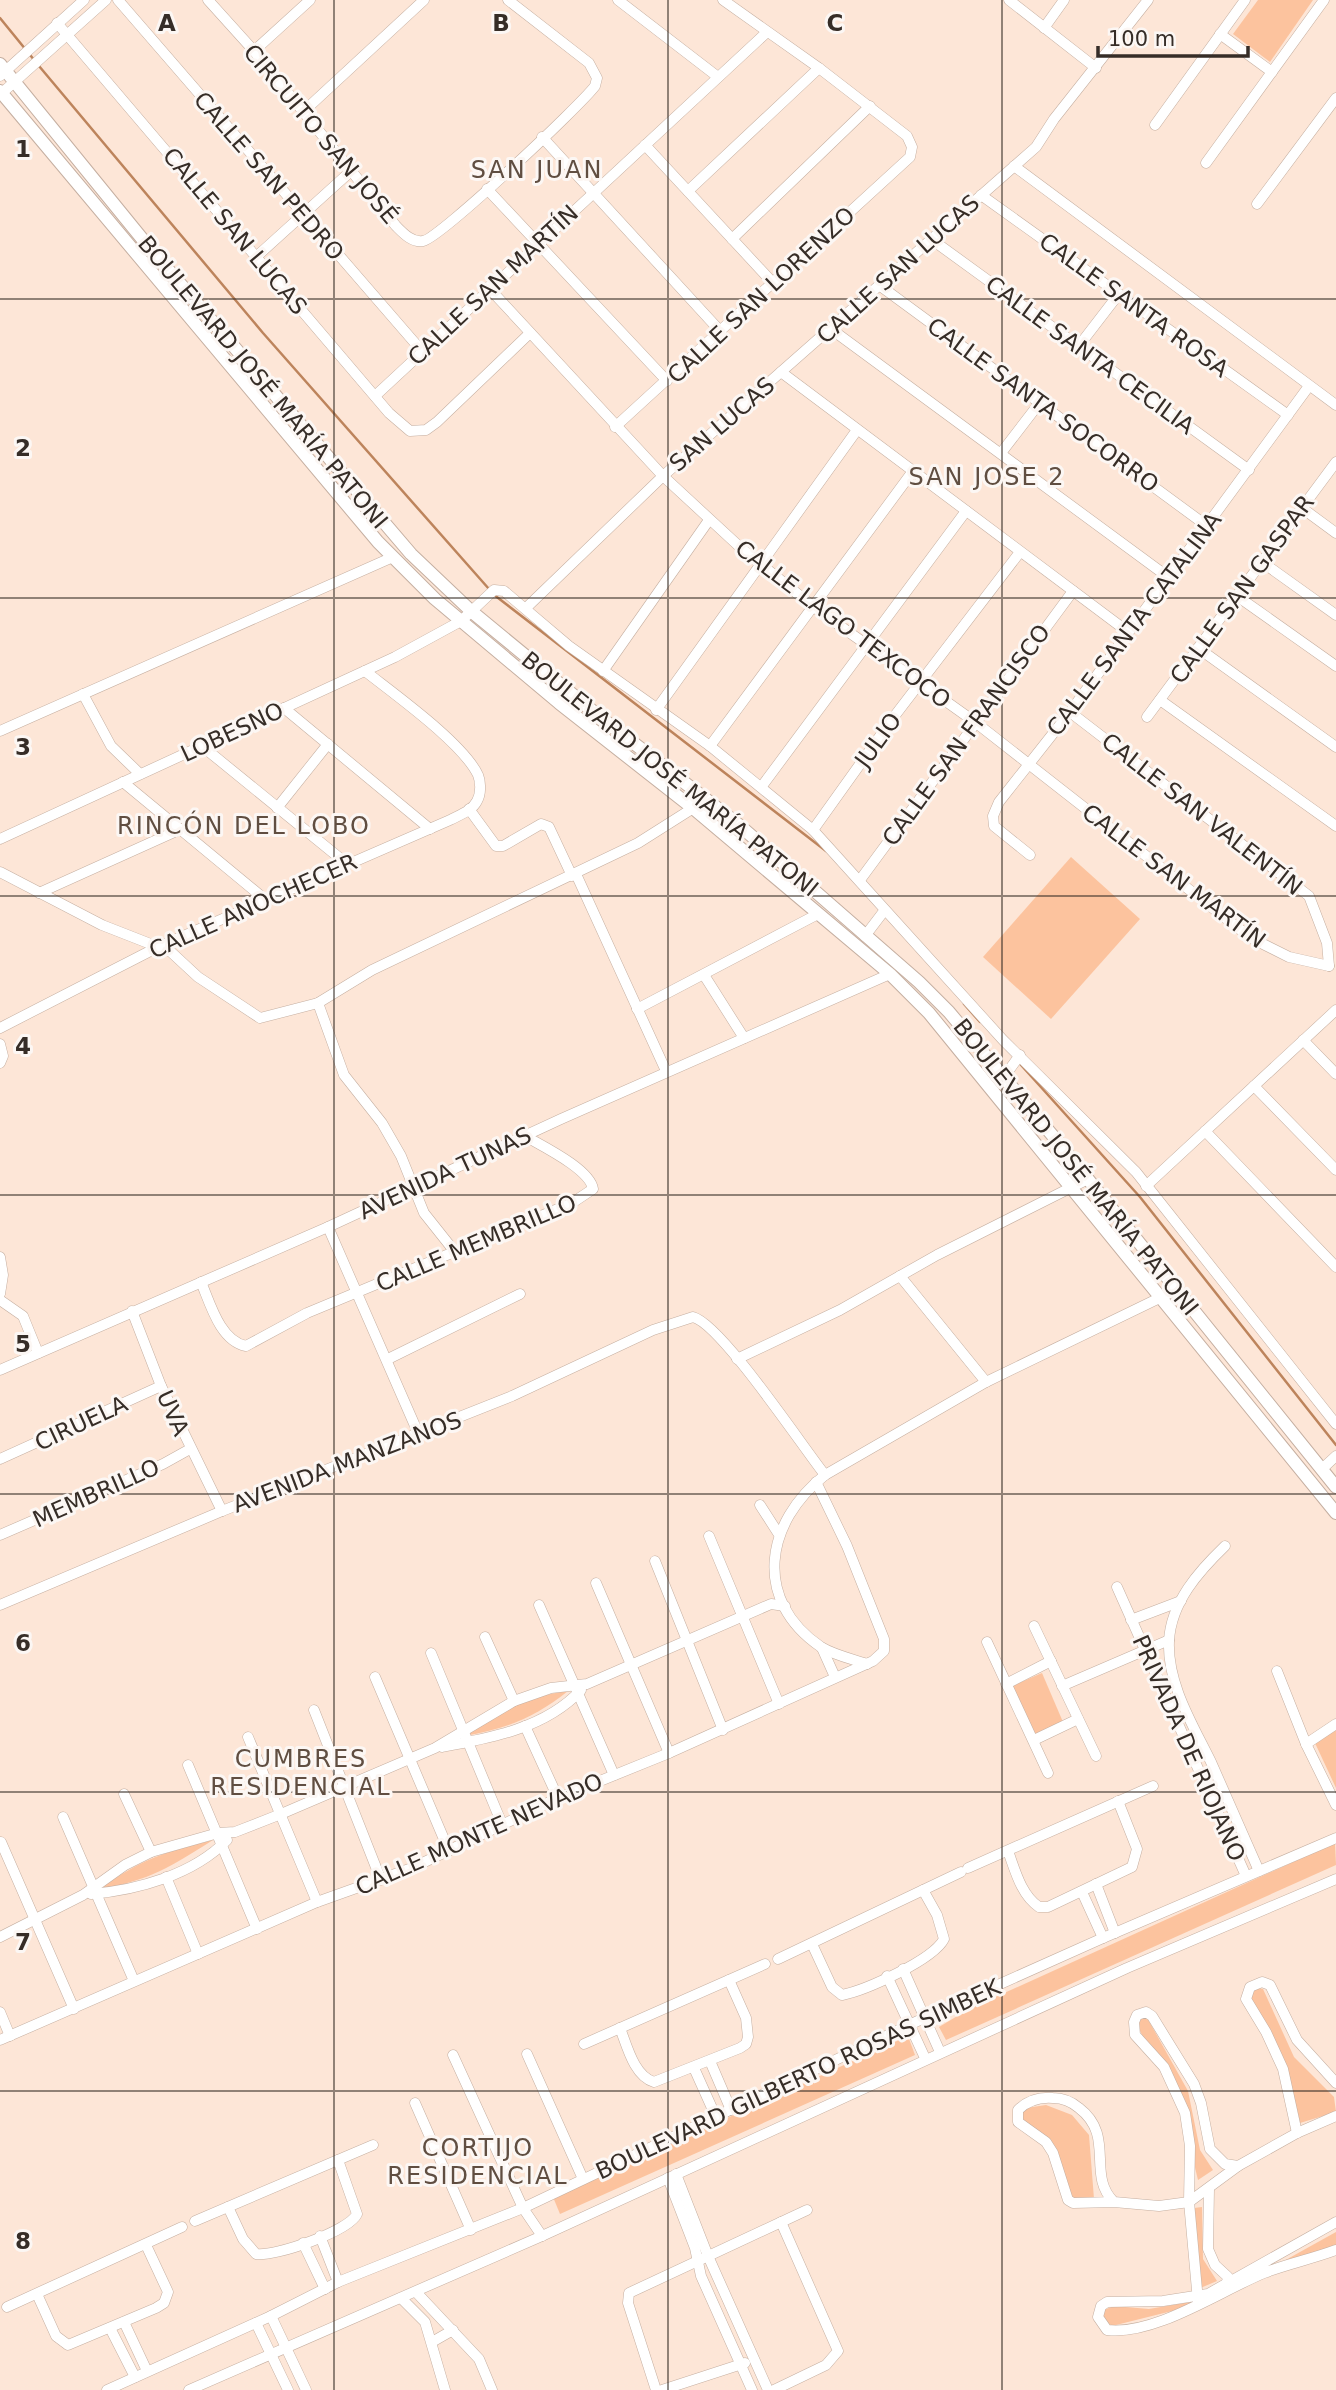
<svg xmlns="http://www.w3.org/2000/svg" width="1336" height="2390" font-family="'DejaVu Sans',sans-serif">
<style>
.green{fill:#fcc39e}
.lines{fill:none;stroke-linecap:round;stroke-linejoin:round}
.stream{stroke:#bd845c;stroke-width:2.5}
.minor-casing{stroke:#c5afa1;stroke-width:11}
.major-casing{stroke:#c5afa1;stroke-width:14}
.minor{stroke:#fff;stroke-width:10}
.major{stroke:#fff;stroke-width:12}
.grid{fill:none;stroke:#362d27;stroke-width:2;stroke-opacity:0.55}
.labels{text-anchor:middle;stroke-width:6;stroke-linejoin:round;paint-order:stroke}
.street-label{font-size:23px;fill:#362d27;stroke:#fcf7f4}
.neighbourhood-label{font-size:24px;letter-spacing:2px;fill:#604e41;stroke:#fcf7f4}
.grid-label{font-size:23px;text-anchor:middle;font-weight:bold;fill:#362d27;stroke:#fcf7f4;stroke-width:6;stroke-linejoin:round;paint-order:stroke}
</style>
<rect width="100%" height="100%" fill="#fde6d7"/>
<g class="green">
<polygon points="1258,0 1313,0 1270,62 1233,34"/>
<polygon points="1071,857 1140,919 1051,1019 983,957"/>
<polygon points="1042,1673 1063,1722 1034,1735 1012,1686"/>
<path d="M568,1691C536,1717 506,1729 464,1736C497,1712 528,1696 568,1691Z"/>
<polygon points="1336,1730 1336,1788 1315,1743"/>
<path d="M213,1840C170,1867 151,1880 100,1889C141,1859 165,1852 213,1840Z"/>
<polygon points="1335,1843 1336,1865 946,2040 939,2027 969,2009"/>
<path d="M1252,1987L1263,1989L1294,2057L1334,2097L1336,2112L1300,2123C1291,2076 1275,2039 1249,1999Z"/>
<path d="M1145,2014L1188,2091L1200,2150L1213,2170L1198,2180C1190,2151 1192,2122 1181,2094C1171,2066 1142,2049 1137,2020Z"/>
<polygon points="908,2036 915,2055 560,2214 553,2197"/>
<polygon points="1046,2105 1072,2115 1089,2135 1094,2199 1068,2200 1049,2141 1025,2127 1020,2117 1026,2108"/>
<polygon points="1202,2207 1203,2259 1217,2281 1198,2289 1194,2208"/>
<polygon points="1336,2232 1336,2246 1282,2262"/>
<polygon points="1196,2301 1176,2310 1112,2326 1103,2319 1104,2310 1114,2306 1149,2309"/>
</g>
<g class="lines">
<g class="stream">
<polyline points="0,18 35,61"/>
<polyline points="39,66 263,333 489,589"/>
<polyline points="493,594 826,851"/>
<polyline points="964,1004 980,1022"/>
<polyline points="1021,1065 1140,1197 1336,1445"/>
</g>
<g class="minor-casing">
<g id="minor">
<polyline points="118,0 421,350"/>
<path d="M208,0L254,51L396,226C403,233 412,243 423,241C439,239 581,105 595,86L597,78L589,63L508,0"/>
<polyline points="618,0 718,77"/>
<polyline points="1009,0 1096,68"/>
<polyline points="57,23 389,413 410,431 426,430 437,422 530,333"/>
<polyline points="1044,28 1064,0"/>
<polyline points="1220,34 1272,72"/>
<polyline points="254,51 310,0"/>
<polyline points="0,76 84,0"/>
<polyline points="2,93 106,0"/>
<polyline points="303,112 424,0"/>
<polyline points="1155,125 1245,0"/>
<polyline points="542,137 721,332"/>
<polyline points="645,145 773,283"/>
<polyline points="1206,163 1324,0"/>
<polyline points="1014,166 1336,405"/>
<polyline points="487,189 667,381"/>
<polyline points="688,191 819,68"/>
<polyline points="981,195 1288,415"/>
<polyline points="1257,204 1336,98"/>
<polyline points="732,239 870,106"/>
<polyline points="931,239 1249,470"/>
<polyline points="256,257 351,171"/>
<polyline points="879,285 1207,526"/>
<polyline points="488,287 663,476 742,549 815,608 975,722 1251,938 1289,957 1329,966"/>
<polyline points="831,329 1168,577"/>
<polyline points="1078,347 1118,295"/>
<polyline points="781,372 1128,632"/>
<polyline points="375,396 766,33"/>
<polyline points="615,427 910,157 912,147 907,136 819,68 723,0"/>
<polyline points="1001,453 1041,401"/>
<polyline points="1302,508 1336,533"/>
<polyline points="1262,562 1336,615"/>
<polyline points="1237,596 1336,666"/>
<polyline points="526,608 663,476 1036,147 1054,119 1148,0"/>
<polyline points="1198,648 1336,747"/>
<polyline points="603,671 709,520"/>
<polyline points="83,694 111,746 140,774"/>
<polyline points="1160,700 1336,826"/>
<polyline points="284,708 430,829"/>
<polyline points="656,710 857,430"/>
<polyline points="1070,712 1309,896 1327,943 1329,966"/>
<polyline points="1147,717 1336,462"/>
<polyline points="0,731 393,557"/>
<polyline points="202,746 347,864"/>
<polyline points="710,746 913,471"/>
<polyline points="123,782 267,901"/>
<polyline points="762,786 966,511"/>
<polyline points="277,808 328,744"/>
<polyline points="469,809 496,846 503,846 541,824 549,827 572,876"/>
<polyline points="813,830 893,718 1020,552"/>
<polyline points="0,839 395,657 461,621 494,590 504,591 569,646 710,746 813,830 1003,1040 1136,1172 1336,1424"/>
<polyline points="1030,855 994,826 993,816 999,802 1070,712 1309,386"/>
<polyline points="0,872 102,925 171,952 198,977 260,1018 318,1003"/>
<polyline points="576,874 666,1071"/>
<polyline points="860,880 1073,591"/>
<polyline points="39,893 181,829"/>
<polyline points="865,936 884,911"/>
<polyline points="704,975 744,1038"/>
<polyline points="637,1009 818,914"/>
<path d="M0,1028L158,947L450,820C459,815 472,811 477,801C481,794 481,782 478,775C463,743 394,694 365,671"/>
<polyline points="1303,1040 1336,1074"/>
<polyline points="0,1044 3,1056 0,1063"/>
<polyline points="1004,1077 1020,1055"/>
<polyline points="1254,1086 1336,1170"/>
<polyline points="1205,1131 1336,1267"/>
<polyline points="1146,1186 1336,1010"/>
<polyline points="328,1227 419,1435"/>
<polyline points="455,1252 424,1213 401,1156 382,1123 344,1075 318,1003 372,970 638,843 698,805"/>
<polyline points="0,1257 3,1275 0,1294"/>
<polyline points="900,1276 986,1382"/>
<path d="M201,1282C210,1303 220,1341 246,1346L307,1313L572,1203L593,1189C590,1169 542,1146 525,1136"/>
<polyline points="0,1300 23,1316 38,1353"/>
<polyline points="132,1311 161,1386 222,1511"/>
<polyline points="388,1359 520,1294"/>
<polyline points="737,1359 840,1310 937,1255 1088,1179"/>
<polyline points="0,1370 328,1227 561,1119 890,974"/>
<polyline points="0,1459 161,1386"/>
<polyline points="1322,1469 1336,1456"/>
<polyline points="760,1505 778,1533"/>
<polyline points="0,1535 163,1464 190,1449"/>
<polyline points="709,1536 779,1704"/>
<path d="M1225,1546C1199,1571 1171,1602 1169,1641C1167,1684 1193,1725 1211,1762C1227,1798 1243,1834 1259,1871"/>
<polyline points="655,1561 723,1730"/>
<polyline points="596,1583 669,1753"/>
<polyline points="1117,1587 1246,1876"/>
<path d="M0,1605L222,1511L512,1396L653,1330L693,1317C721,1324 802,1446 825,1475"/>
<polyline points="539,1605 614,1775"/>
<polyline points="1131,1620 1181,1601"/>
<polyline points="1034,1626 1096,1756"/>
<polyline points="485,1637 514,1701"/>
<polyline points="987,1642 1048,1773"/>
<polyline points="822,1648 835,1677"/>
<polyline points="431,1653 502,1824"/>
<path d="M867,1664C852,1659 834,1655 821,1647C752,1600 765,1522 825,1475L986,1382L1176,1290"/>
<polyline points="1277,1671 1306,1744 1336,1805"/>
<polyline points="375,1677 449,1851"/>
<polyline points="1006,1684 1051,1661"/>
<polyline points="1062,1686 1169,1640"/>
<polyline points="314,1710 381,1880"/>
<polyline points="525,1726 558,1798"/>
<polyline points="248,1737 317,1902"/>
<polyline points="1034,1740 1078,1719"/>
<polyline points="1306,1744 1336,1724"/>
<path d="M442,1747C491,1738 546,1728 581,1690"/>
<polyline points="188,1765 257,1929"/>
<polyline points="124,1794 151,1852"/>
<polyline points="63,1817 134,1981"/>
<polyline points="1,1842 74,2009"/>
<path d="M1008,1851C1015,1870 1021,1895 1039,1907H1048L1132,1867L1137,1849L1118,1801"/>
<polyline points="968,1868 1153,1786"/>
<polyline points="166,1877 198,1954"/>
<polyline points="1096,1884 1115,1933"/>
<polyline points="1082,1892 1103,1938"/>
<path d="M91,1894C137,1890 193,1875 227,1840"/>
<polyline points="0,1937 83,1895 125,1865 151,1852 218,1833 235,1832 281,1814 435,1748 514,1701 551,1688 587,1684 771,1604 785,1606"/>
<path d="M812,1944L832,1987L842,1995C866,1990 933,1960 944,1939L937,1915L923,1890"/>
<polyline points="778,1959 961,1872"/>
<polyline points="903,1969 940,2052"/>
<polyline points="887,1976 925,2058"/>
<polyline points="0,2012 10,2036"/>
<path d="M620,2028C627,2046 634,2076 654,2082L740,2048L746,2044L748,2037L746,2018L729,1980"/>
<polyline points="0,2040 317,1902 412,1868 558,1798 669,1753 873,1661 884,1651 884,1639 847,1546 816,1482"/>
<polyline points="584,2044 765,1964"/>
<polyline points="527,2054 583,2179"/>
<polyline points="453,2055 523,2208 542,2236"/>
<polyline points="710,2061 731,2110"/>
<polyline points="694,2068 716,2117"/>
<polyline points="415,2103 471,2230"/>
<polyline points="1297,2133 1283,2069 1266,2032 1246,1999 1250,1987 1262,1982 1270,1985 1297,2040 1336,2083"/>
<polyline points="676,2174 708,2256 768,2390"/>
<polyline points="668,2178 695,2248 701,2276 752,2390"/>
<polyline points="1209,2188 1208,2249 1215,2265 1228,2277 1226,2288"/>
<path d="M1114,2202C1086,2175 1116,2136 1079,2108C1072,2102 1062,2098 1053,2098C1040,2097 1028,2100 1018,2110V2122L1046,2142L1053,2153L1068,2200L1073,2203L1114,2202L1159,2206L1189,2202L1238,2166L1297,2133L1336,2116"/>
<path d="M228,2207L243,2239L256,2254C275,2257 349,2231 357,2214L338,2160"/>
<polyline points="195,2221 373,2145"/>
<path d="M1336,2222L1208,2294L1163,2301L1107,2302L1101,2306L1098,2317L1107,2330C1154,2336 1220,2291 1264,2273C1287,2264 1312,2259 1336,2250"/>
<polyline points="320,2236 338,2282"/>
<polyline points="303,2243 325,2289"/>
<polyline points="416,2292 479,2359 492,2390"/>
<polyline points="37,2294 56,2336 68,2345 156,2308 164,2303 168,2292 146,2245"/>
<polyline points="401,2298 425,2322 445,2390"/>
<polyline points="1198,2301 1189,2202 1190,2146 1185,2113 1164,2067 1135,2035 1134,2022 1137,2015 1146,2012 1152,2016 1194,2084 1201,2103 1210,2149 1225,2164 1238,2166"/>
<polyline points="7,2307 182,2227"/>
<polyline points="271,2316 306,2390"/>
<polyline points="124,2322 147,2371"/>
<polyline points="256,2323 288,2390"/>
<polyline points="110,2328 135,2377"/>
<polyline points="432,2342 453,2330"/>
<polyline points="107,2390 271,2316 338,2282 523,2208 924,2018 1103,1938 1336,1838"/>
<polyline points="189,2390 542,2236 1127,1968 1336,1879"/>
<polyline points="656,2390 628,2303 629,2293 807,2210"/>
<polyline points="662,2390 745,2363"/>
<polyline points="774,2390 826,2365 838,2351 781,2222"/>
</g>
</g>
<g class="major-casing">
<g id="major">
<polyline points="0,64 148,246 411,554 471,611 595,713 739,825 919,982 949,1012 1058,1142 1336,1487"/>
<polyline points="0,91 378,542 435,599 559,703 694,809 890,974 929,1013 1336,1513"/>
</g>
</g>
<use href="#minor" class="minor"/>
<use href="#major" class="major"/>
</g>
<path class="grid" d="M334,0V2390M668,0V2390M1002,0V2390M0,299H1336M0,598H1336M0,896H1336M0,1195H1336M0,1494H1336M0,1792H1336M0,2091H1336"/>
<g class="labels">
<g class="street-label">
<text transform="translate(321 134) rotate(50)" y="8">CIRCUITO SAN JOSÉ</text>
<text transform="translate(269 176) rotate(49)" y="8">CALLE SAN PEDRO</text>
<text transform="translate(235 231) rotate(50)" y="8">CALLE SAN LUCAS</text>
<text transform="translate(898 269) rotate(-42)" y="8">CALLE SAN LUCAS</text>
<text transform="translate(493 285) rotate(-43)" y="8">CALLE SAN MARTÍN</text>
<text transform="translate(761 295) rotate(-43)" y="8">CALLE SAN LORENZO</text>
<text transform="translate(1134 305) rotate(36)" y="8">CALLE SANTA ROSA</text>
<text transform="translate(1090 355) rotate(36)" y="8">CALLE SANTA CECILIA</text>
<text transform="translate(263 382) rotate(50)" y="8">BOULEVARD JOSÉ MARÍA PATONI</text>
<text transform="translate(1043 405) rotate(36)" y="8">CALLE SANTA SOCORRO</text>
<text transform="translate(722 424) rotate(-41)" y="8">SAN LUCAS</text>
<text transform="translate(1242 589) rotate(-54)" y="8">CALLE SAN GASPAR</text>
<text transform="translate(843 624) rotate(37)" y="8">CALLE LAGO TEXCOCO</text>
<text transform="translate(1134 624) rotate(-53)" y="8">CALLE SANTA CATALINA</text>
<text transform="translate(232 732) rotate(-25)" y="8">LOBESNO</text>
<text transform="translate(966 735) rotate(-54)" y="8">CALLE SAN FRANCISCO</text>
<text transform="translate(878 740) rotate(-54)" y="8">JULIO</text>
<text transform="translate(670 774) rotate(39)" y="8">BOULEVARD JOSÉ MARÍA PATONI</text>
<text transform="translate(1202 814) rotate(38)" y="8">CALLE SAN VALENTÍN</text>
<text transform="translate(1174 876) rotate(37)" y="8">CALLE SAN MARTÍN</text>
<text transform="translate(253 906) rotate(-24)" y="8">CALLE ANOCHECER</text>
<text transform="translate(1076 1167) rotate(51)" y="8">BOULEVARD JOSÉ MARÍA PATONI</text>
<text transform="translate(445 1173) rotate(-25)" y="8">AVENIDA TUNAS</text>
<text transform="translate(476 1243) rotate(-23)" y="8">CALLE MEMBRILLO</text>
<text transform="translate(173 1413) rotate(66)" y="8">UVA</text>
<text transform="translate(81 1423) rotate(-25)" y="8">CIRUELA</text>
<text transform="translate(347 1462) rotate(-21)" y="8">AVENIDA MANZANOS</text>
<text transform="translate(96 1493) rotate(-24)" y="8">MEMBRILLO</text>
<text transform="translate(1189 1748) rotate(66)" y="8">PRIVADA DE RIOJANO</text>
<text transform="translate(479 1834) rotate(-24)" y="8">CALLE MONTE NEVADO</text>
<text transform="translate(798 2079) rotate(-25)" y="8">BOULEVARD GILBERTO ROSAS SIMBEK</text>
</g>
<g class="neighbourhood-label">
<text x="537" y="178">SAN JUAN</text>
<text x="987" y="485">SAN JOSE 2</text>
<text x="244" y="834">RINCÓN DEL LOBO</text>
<text x="301" y="1767">CUMBRES<tspan x="301" dy="28">RESIDENCIAL</tspan></text>
<text x="478" y="2156">CORTIJO<tspan x="478" dy="28">RESIDENCIAL</tspan></text>
</g>
</g>
<g class="grid-label">
<text x="167" y="31">A</text>
<text x="501" y="31">B</text>
<text x="835" y="31">C</text>
<text x="23" y="157">1</text>
<text x="23" y="456">2</text>
<text x="23" y="755">3</text>
<text x="23" y="1054">4</text>
<text x="23" y="1352">5</text>
<text x="23" y="1651">6</text>
<text x="23" y="1950">7</text>
<text x="23" y="2249">8</text>
</g>
<path d="M1098 46v10h150v-10" fill="none" stroke="#362d27" stroke-width="3.5"/>
<text x="1108" y="46" font-size="21" fill="#362d27" stroke="#fcf7f4" stroke-width="5" paint-order="stroke">100 m</text>
</svg>
